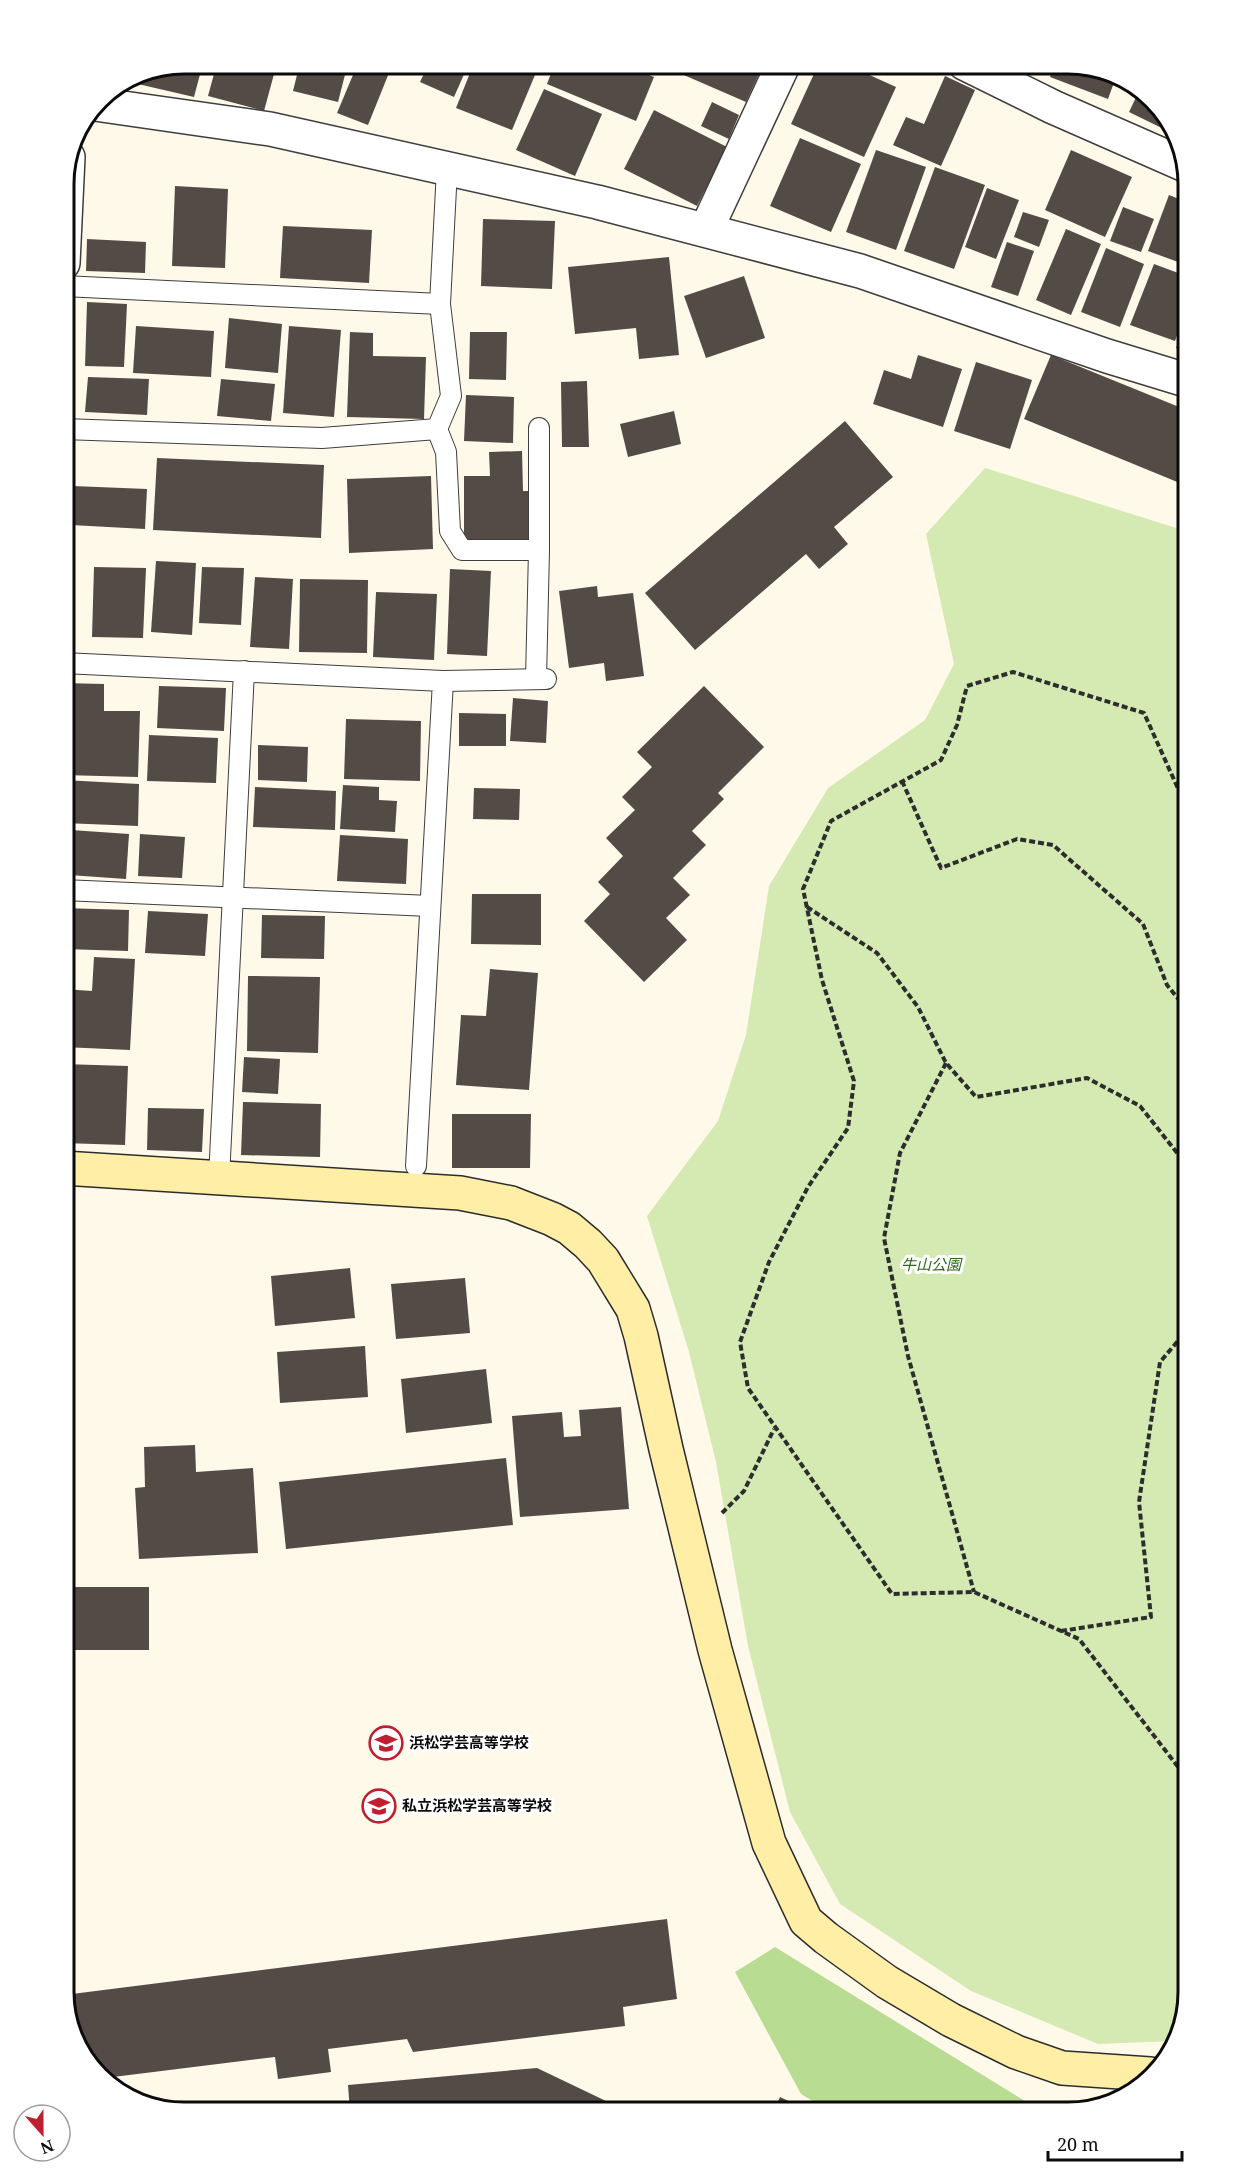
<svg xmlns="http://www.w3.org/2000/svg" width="1252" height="2175" font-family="'Noto Serif','Noto Sans JP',serif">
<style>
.green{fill:#d4eab2}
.forest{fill:#b8dc91}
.building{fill:#544b47}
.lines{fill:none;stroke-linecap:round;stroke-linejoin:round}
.lane-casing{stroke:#3e3e3e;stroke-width:22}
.street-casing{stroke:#3e3e3e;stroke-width:36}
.secondary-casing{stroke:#2d2d2d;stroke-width:36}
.path{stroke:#2d2d2d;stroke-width:4;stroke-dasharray:6 3;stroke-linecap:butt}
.lane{stroke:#fff;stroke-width:20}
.street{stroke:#fff;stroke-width:33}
.secondary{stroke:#ffeea5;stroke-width:33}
.labels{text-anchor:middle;stroke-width:6;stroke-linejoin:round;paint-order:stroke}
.park-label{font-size:15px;font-style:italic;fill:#2f651a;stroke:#fff}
.poi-label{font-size:15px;font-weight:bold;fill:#0b0b0b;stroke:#fff;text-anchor:start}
.rim{fill:none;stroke:#0b0b0b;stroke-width:3}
</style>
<rect width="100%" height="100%" fill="#fff9ea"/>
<polygon class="green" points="985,468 1189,532 1189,1991 1174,2041 1098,2044 971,1991 840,1904 790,1812 748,1646 716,1462 689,1352 647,1216 718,1121 746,1035 769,886 828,788 925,720 954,664 926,534"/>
<polygon class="forest" points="775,1947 1041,2111 1075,2110 1068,2112 831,2112 801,2094 735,1972"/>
<g class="building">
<polygon points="184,63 203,63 194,97 125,81 138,72"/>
<polygon points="217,63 277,63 264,111 208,96"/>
<polygon points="300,63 354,63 353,68 347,67 338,102 293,91"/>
<polygon points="358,63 393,63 368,125 337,113"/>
<polygon points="429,63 469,63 454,97 420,82"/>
<polygon points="474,63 540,63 512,130 456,108"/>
<polygon points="555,63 620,63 654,77 636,121 547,84"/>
<polygon points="673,63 764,63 746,102 670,69"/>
<polygon points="819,63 843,63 896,87 864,157 791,124"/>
<polygon points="1055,63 1076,63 1116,77 1108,99 1050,77"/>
<polygon points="945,76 975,90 941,166 893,145 906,117 924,124"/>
<polygon points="544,89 602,114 575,176 516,150"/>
<polygon points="1140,89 1177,131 1178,136 1129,112"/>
<polygon points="712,102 739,115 729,139 701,126"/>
<polygon points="654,110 727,147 697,206 624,169"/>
<polygon points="800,138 861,164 831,232 770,206"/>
<polygon points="876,150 926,167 896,250 846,232"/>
<polygon points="1071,150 1132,177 1105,237 1045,210"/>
<polygon points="935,167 985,185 954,269 904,251"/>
<polygon points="175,186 228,189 225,268 172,266"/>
<polygon points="987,188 1019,200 996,259 965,247"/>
<polygon points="1169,195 1189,203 1189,266 1148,251"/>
<polygon points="1123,207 1154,219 1141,252 1110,241"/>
<polygon points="1023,212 1049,220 1039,247 1014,237"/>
<polygon points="483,219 555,221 552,289 481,286"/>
<polygon points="283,226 372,230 369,283 280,278"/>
<polygon points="1066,229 1101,244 1071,315 1036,300"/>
<polygon points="87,239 146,242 145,273 86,271"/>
<polygon points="1007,242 1034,251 1018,296 991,287"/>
<polygon points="1106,248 1144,264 1120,327 1081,312"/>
<polygon points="669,257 679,355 639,359 636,328 575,334 568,267"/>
<polygon points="1154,264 1189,277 1189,302 1175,341 1130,325"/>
<polygon points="744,276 765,338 706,358 684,296"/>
<polygon points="87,302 127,304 124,367 85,366"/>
<polygon points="1189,313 1189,353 1176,348"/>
<polygon points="229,318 282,324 278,373 225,368"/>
<polygon points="136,326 214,331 211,377 133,373"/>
<polygon points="289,326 341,330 334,417 283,413"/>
<polygon points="350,332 373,333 373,356 426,357 424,419 347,417"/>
<polygon points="470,332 507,332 506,380 469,379"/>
<polygon points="918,355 962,369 943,427 873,404 884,370 911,379"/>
<polygon points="1051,355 1189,411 1189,481 1187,486 1024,419"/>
<polygon points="976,362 1032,380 1010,449 954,431"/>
<polygon points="88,377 149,379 147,415 85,412"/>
<polygon points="221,379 275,384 271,421 217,416"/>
<polygon points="587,381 589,447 562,447 561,382"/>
<polygon points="466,395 514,397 513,443 464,441"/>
<polygon points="674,411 681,444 628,457 620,424"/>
<polygon points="845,421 893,477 834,527 848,544 819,569 806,554 695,650 645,593"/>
<polygon points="522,451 523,491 531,491 531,539 464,540 464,476 490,476 489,452"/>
<polygon points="157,458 324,465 321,538 153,530"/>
<polygon points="431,476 433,549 349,553 347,479"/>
<polygon points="73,486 147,489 145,529 71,525"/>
<polygon points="156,561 196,563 192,635 151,632"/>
<polygon points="94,567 146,568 143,638 92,637"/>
<polygon points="202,567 244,568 241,625 199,623"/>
<polygon points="450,569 491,571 487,656 447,654"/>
<polygon points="255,577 293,579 289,649 250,647"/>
<polygon points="300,579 368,580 367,653 299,652"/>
<polygon points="597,586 598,597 633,593 644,676 606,681 604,663 569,668 559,591"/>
<polygon points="376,592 437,594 434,660 373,657"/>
<polygon points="63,683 104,684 104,711 140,711 138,777 63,775"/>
<polygon points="159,686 226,688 224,731 157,728"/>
<polygon points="704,686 764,747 718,793 724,799 692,831 706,845 673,878 690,895 666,918 687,940 644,982 584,921 610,894 598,882 623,856 606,838 635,810 622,797 652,767 637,752"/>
<polygon points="513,698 548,701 546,743 510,741"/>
<polygon points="459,713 506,714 506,746 459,746"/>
<polygon points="346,719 421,721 420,781 344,779"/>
<polygon points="149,735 218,738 216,783 147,781"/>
<polygon points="258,745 308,747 307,782 258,780"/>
<polygon points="63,780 139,784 138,826 63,823"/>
<polygon points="343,785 379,787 379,800 397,801 395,832 340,829"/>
<polygon points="255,787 336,791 335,830 253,827"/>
<polygon points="474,788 520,789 519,820 473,819"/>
<polygon points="71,830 129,834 126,879 69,875"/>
<polygon points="140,834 185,837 182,878 138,876"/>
<polygon points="340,835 408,839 406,884 337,881"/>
<polygon points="472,894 541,894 541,945 471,944"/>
<polygon points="63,908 129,910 128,951 63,949"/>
<polygon points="148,911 208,914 205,956 145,953"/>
<polygon points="262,915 325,916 324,959 261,958"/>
<polygon points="94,957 135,959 130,1050 63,1047 63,989 92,991"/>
<polygon points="490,969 538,973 529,1090 456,1085 461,1015 486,1016"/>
<polygon points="248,976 320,977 318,1053 247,1051"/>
<polygon points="244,1057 280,1059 278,1094 242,1092"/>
<polygon points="63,1064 128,1066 125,1145 63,1143"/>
<polygon points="243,1102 321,1104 320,1157 241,1155"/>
<polygon points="148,1108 204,1109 202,1152 147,1150"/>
<polygon points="452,1114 531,1114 530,1168 452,1168"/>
<polygon points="350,1268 355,1318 275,1326 271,1276"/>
<polygon points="465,1278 470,1333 396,1339 391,1284"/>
<polygon points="365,1346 368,1397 280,1403 277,1352"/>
<polygon points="486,1369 492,1423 406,1433 401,1379"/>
<polygon points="621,1407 629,1509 520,1517 512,1416 562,1412 564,1437 581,1436 579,1410"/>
<polygon points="195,1445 196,1472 253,1468 258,1553 139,1559 135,1488 145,1487 144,1447"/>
<polygon points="506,1458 513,1525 286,1549 279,1482"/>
<rect x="63" y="1587" width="86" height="63"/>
<polygon points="667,1919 677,1999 623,2007 625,2026 413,2052 407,2039 328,2049 331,2072 278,2079 275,2057 105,2078 75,2044 64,1995"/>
<polygon points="537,2068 629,2112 350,2112 348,2085"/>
<polygon points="780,2097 812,2112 773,2112"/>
</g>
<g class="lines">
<g class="lane-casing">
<g id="lane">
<polyline points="63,286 440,304 447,169"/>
<polyline points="63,429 322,438 437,429 451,396 440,304"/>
<polyline points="437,429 446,452 450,531 462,550 539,550 536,679"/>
<polyline points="539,550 539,428"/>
<polyline points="63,663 443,681 416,1166"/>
<polyline points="443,681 546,679"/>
<polyline points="63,890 430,906"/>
<polyline points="219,1178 244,671"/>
</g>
</g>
<g class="street-casing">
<g id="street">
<polyline points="964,63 1053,107 1185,165"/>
<polyline points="95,104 270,129 597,202 860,271 1107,356 1189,381"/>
<polyline points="706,230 784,63"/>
<polyline points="63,263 68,157"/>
</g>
</g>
<g class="secondary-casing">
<polyline id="secondary" points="63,1168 460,1193 511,1203 552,1219 569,1228 588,1244 603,1260 633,1309 641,1336 666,1449 715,1650 769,1843 806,1921 826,1938 887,1982 951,2020 1016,2052 1062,2068 1150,2074"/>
</g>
<g class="path">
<polyline points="902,781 941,868 1017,839 1053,845 1143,924 1167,985 1189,1012"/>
<polyline points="807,907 877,953 918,1007 946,1063 976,1097 1087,1078 1140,1106 1189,1168"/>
<polyline points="946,1063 900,1153 884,1238 908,1356 974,1592"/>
<polyline points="722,1513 744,1491 774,1429"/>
<polyline points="1061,1631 1151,1617 1139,1502 1160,1362 1189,1328"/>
<polyline points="1189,1781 1079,1639 974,1592 892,1594 748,1388 740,1342 769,1262 808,1187 848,1128 854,1081 822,980 803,889 831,821 941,760 957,725 967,686 1013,672 1144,713 1189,813"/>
</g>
<use href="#lane" class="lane"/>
<use href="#street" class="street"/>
<use href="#secondary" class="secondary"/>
</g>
<defs>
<g id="school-ring" transform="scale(1.725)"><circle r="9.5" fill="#fff" stroke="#c01f32" stroke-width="1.5"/><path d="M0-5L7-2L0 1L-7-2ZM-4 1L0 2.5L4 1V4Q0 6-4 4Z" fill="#c01f32"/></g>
</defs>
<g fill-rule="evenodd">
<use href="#school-ring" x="386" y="1743"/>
<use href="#school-ring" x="379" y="1806"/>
</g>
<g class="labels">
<g class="park-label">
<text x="931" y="1270">牛山公園</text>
</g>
<g class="poi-label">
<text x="409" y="1748">浜松学芸高等学校</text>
<text x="402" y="1811">私立浜松学芸高等学校</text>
</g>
</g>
<path d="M0 0H1252V2175H0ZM184 74H1068A110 110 0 0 1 1178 184V1992A110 110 0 0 1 1068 2102H184A110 110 0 0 1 74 1992V184A110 110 0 0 1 184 74Z" fill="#fff" fill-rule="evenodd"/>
<path class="rim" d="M184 74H1068A110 110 0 0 1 1178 184V1992A110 110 0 0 1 1068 2102H184A110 110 0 0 1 74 1992V184A110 110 0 0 1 184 74Z"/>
<g transform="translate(42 2133) rotate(159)"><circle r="28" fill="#ffffff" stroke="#9d9d9d" stroke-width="1.5"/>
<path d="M0-4.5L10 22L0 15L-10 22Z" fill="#c01f32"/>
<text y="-9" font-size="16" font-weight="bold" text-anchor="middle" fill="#0b0b0b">N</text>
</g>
<path d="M1048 2151v9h134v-9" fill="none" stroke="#0b0b0b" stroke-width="3"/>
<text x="1057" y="2151" font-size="18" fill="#0b0b0b" stroke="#ffffff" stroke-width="4.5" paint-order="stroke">20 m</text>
</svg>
